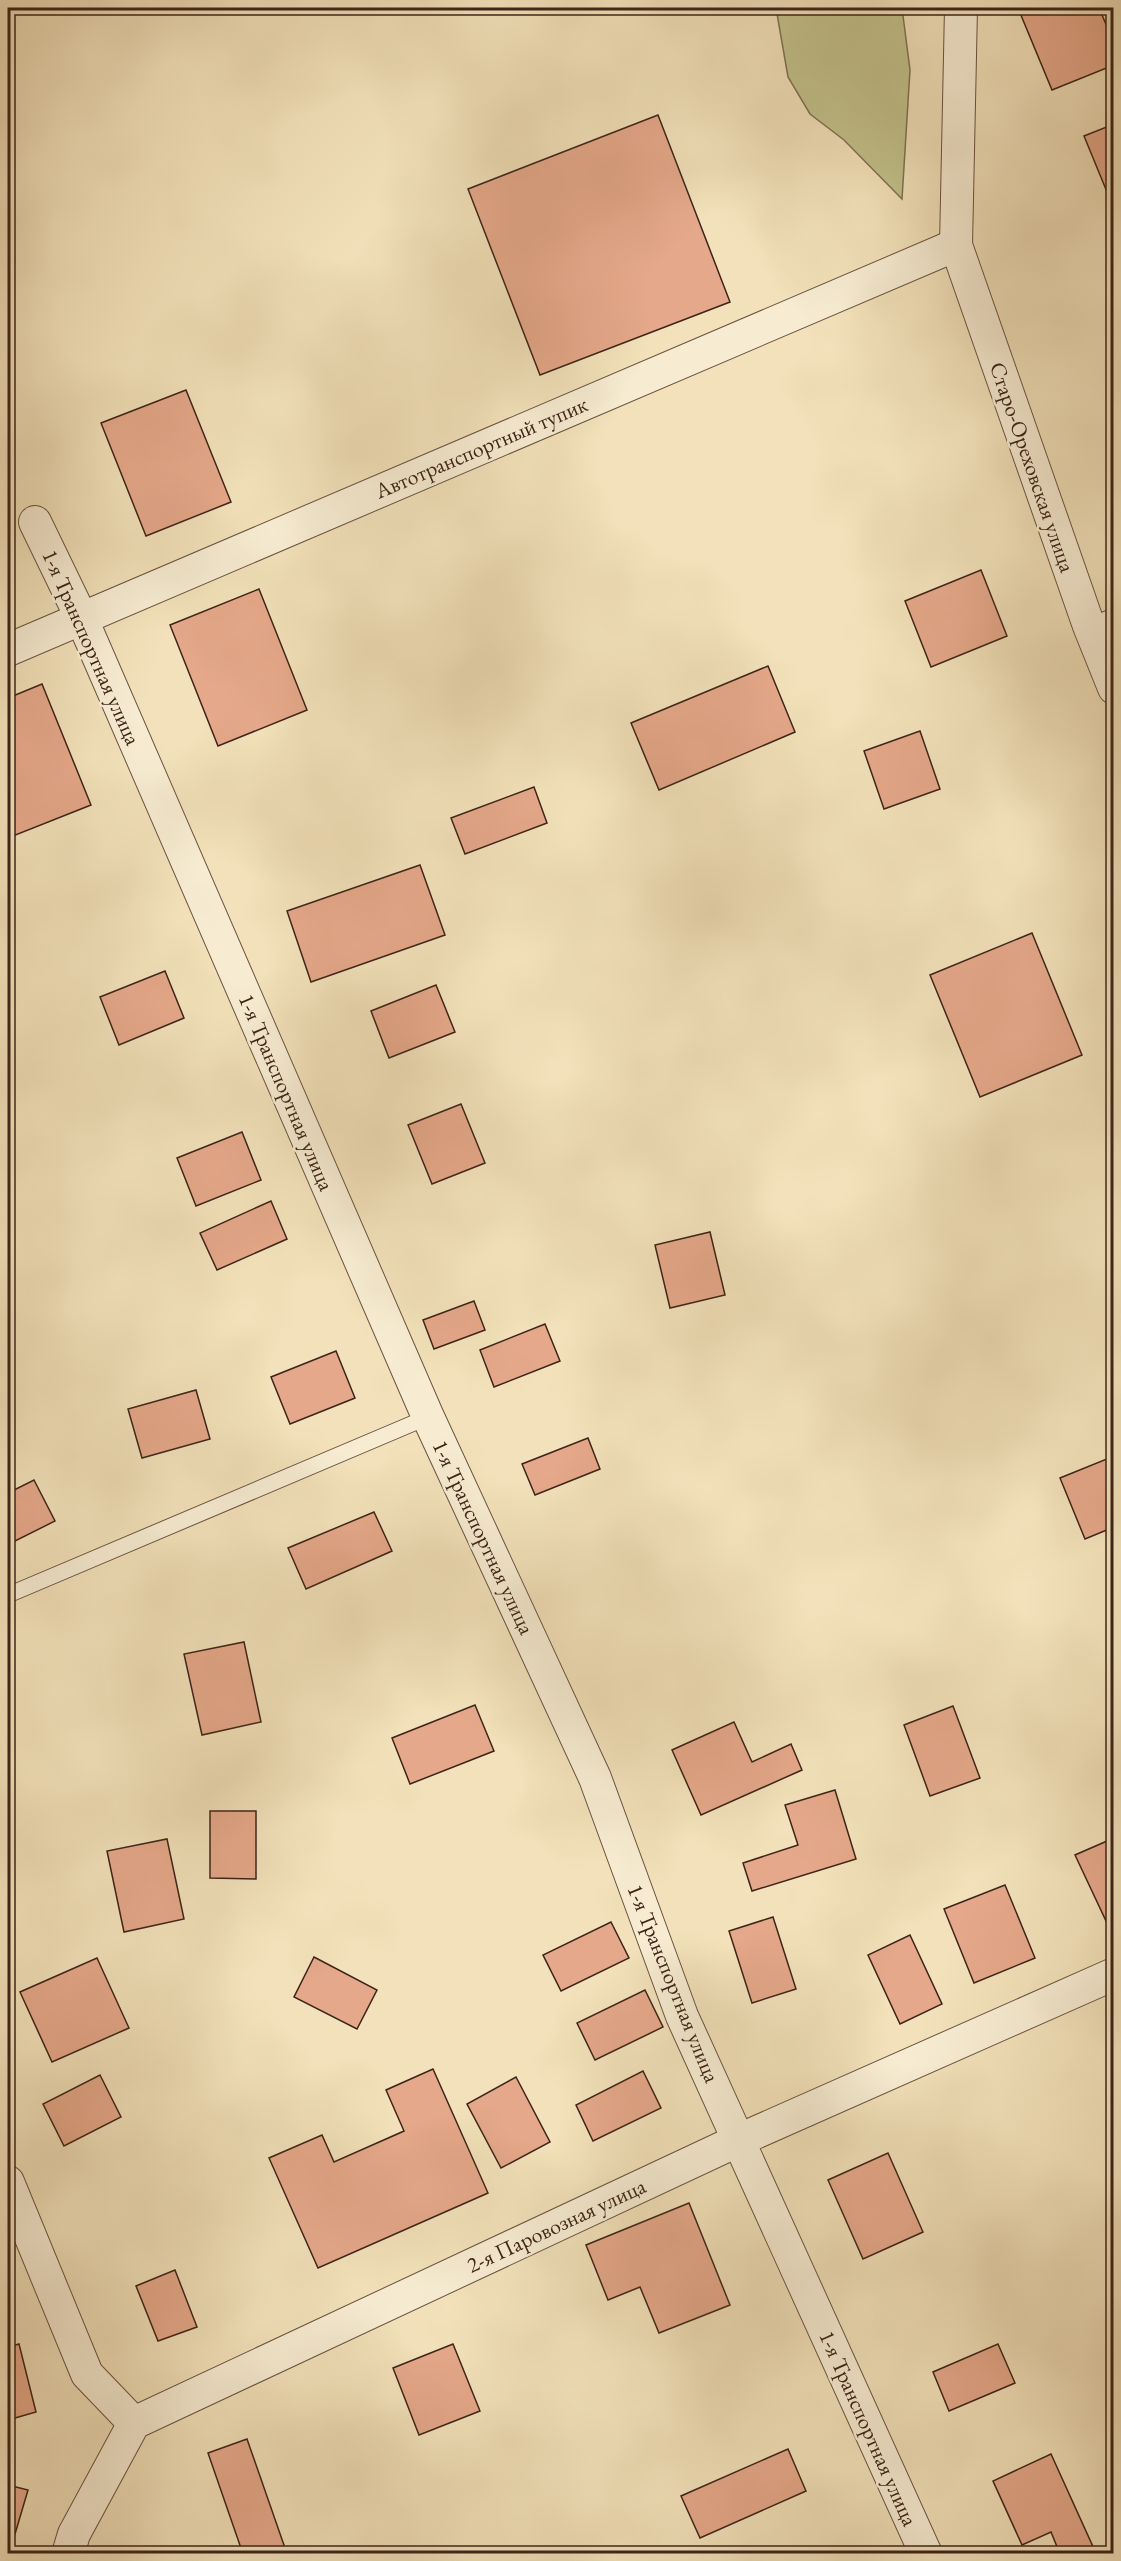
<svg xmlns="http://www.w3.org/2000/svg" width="1121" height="2561" font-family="'EB Garamond',serif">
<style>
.green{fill:#c2c18b;stroke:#807252;stroke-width:1.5}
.building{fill:#e5a88a;stroke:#3d2418;stroke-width:1.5}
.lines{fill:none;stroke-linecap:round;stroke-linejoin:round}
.service-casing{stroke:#6a5340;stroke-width:17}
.minor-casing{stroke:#6a5340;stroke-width:34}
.service{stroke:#f7ecd2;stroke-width:15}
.minor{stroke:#f7ecd2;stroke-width:32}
.labels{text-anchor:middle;stroke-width:5;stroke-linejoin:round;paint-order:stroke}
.street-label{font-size:22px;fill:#3d2418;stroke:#f7ecd2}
</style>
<rect width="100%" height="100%" fill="#f2e1ba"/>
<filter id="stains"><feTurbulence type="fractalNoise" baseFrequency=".00333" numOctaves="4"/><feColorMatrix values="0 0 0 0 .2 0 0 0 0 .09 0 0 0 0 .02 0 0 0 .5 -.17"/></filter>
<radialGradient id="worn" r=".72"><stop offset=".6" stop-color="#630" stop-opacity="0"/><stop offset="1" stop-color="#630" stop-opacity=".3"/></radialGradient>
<polygon class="green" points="776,8 902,8 910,70 902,199 844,140 810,114 788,77"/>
<g class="building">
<polygon points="1018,8 1099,8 1114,43 1114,65 1052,90"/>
<polygon points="658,115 730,302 540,375 468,189"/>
<polygon points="1114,124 1114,209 1084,136"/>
<polygon points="186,390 231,502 146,536 101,423"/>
<polygon points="981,570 1007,636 931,667 905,601"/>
<polygon points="259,589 307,710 218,746 170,625"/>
<polygon points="768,666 795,732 659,790 631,723"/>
<polygon points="42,684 91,805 8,838 8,698"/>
<polygon points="920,731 940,789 884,809 864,751"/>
<polygon points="534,787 547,823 465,854 451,818"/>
<polygon points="420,865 445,935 311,982 287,911"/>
<polygon points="1032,933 1082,1055 980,1097 930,975"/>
<polygon points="165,971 184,1018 119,1045 100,997"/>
<polygon points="436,985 455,1032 389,1058 371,1011"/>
<polygon points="461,1104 485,1163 432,1184 408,1125"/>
<polygon points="242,1132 261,1180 196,1206 177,1158"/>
<polygon points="271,1201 287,1239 217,1270 200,1233"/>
<polygon points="710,1232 725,1295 670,1308 655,1245"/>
<polygon points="474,1301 485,1330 434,1349 423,1320"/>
<polygon points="545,1324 560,1361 494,1387 480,1350"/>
<polygon points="336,1351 355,1398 290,1424 271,1377"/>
<polygon points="196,1390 210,1439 142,1458 128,1409"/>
<polygon points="588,1438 600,1469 535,1495 522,1464"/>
<polygon points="1114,1456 1114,1527 1085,1539 1060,1478"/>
<polygon points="34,1480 55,1521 11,1543 8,1537 8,1493"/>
<polygon points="374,1512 392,1551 306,1589 288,1548"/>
<polygon points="244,1642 261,1722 202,1735 184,1654"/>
<polygon points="475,1705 494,1751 410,1784 392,1738"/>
<polygon points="953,1706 980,1778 930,1796 904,1725"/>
<polygon points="734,1722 752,1762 791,1744 802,1770 701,1815 672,1750"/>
<polygon points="835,1790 856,1859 752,1891 743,1863 798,1845 785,1805"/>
<polygon points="210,1811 256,1811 256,1879 210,1878"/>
<polygon points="1114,1838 1114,1921 1107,1923 1075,1855"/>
<polygon points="167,1839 184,1919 124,1932 107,1851"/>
<polygon points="1005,1885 1035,1958 974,1983 944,1909"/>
<polygon points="773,1917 796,1989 752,2003 729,1931"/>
<polygon points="611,1922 629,1958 561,1991 543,1955"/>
<polygon points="910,1935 942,2004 900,2024 868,1955"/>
<polygon points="314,1957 377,1990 357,2029 294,1997"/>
<polygon points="97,1958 129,2028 52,2062 20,1992"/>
<polygon points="645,1990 663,2027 595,2060 577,2023"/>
<polygon points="433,2069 488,2193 318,2268 269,2158 322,2135 334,2162 404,2131 386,2090"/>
<polygon points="643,2071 661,2108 593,2141 576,2105"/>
<polygon points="100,2075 121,2117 64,2146 43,2104"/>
<polygon points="516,2077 550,2142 501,2168 467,2104"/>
<polygon points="888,2153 923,2232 863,2259 828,2180"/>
<polygon points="689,2203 730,2305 659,2333 640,2287 608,2300 586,2245"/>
<polygon points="175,2270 197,2327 158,2341 136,2286"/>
<polygon points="19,2344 36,2412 8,2420 8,2347"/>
<polygon points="453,2344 480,2411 419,2435 393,2368"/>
<polygon points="998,2344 1015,2383 949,2411 933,2372"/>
<polygon points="247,2439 285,2548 269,2554 243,2554 208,2453"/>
<polygon points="788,2449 806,2491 700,2538 681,2496"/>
<polygon points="1051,2454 1095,2551 1089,2554 1060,2554 1051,2532 1022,2545 993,2481"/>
<polygon points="8,2485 28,2490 15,2534 8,2532"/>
</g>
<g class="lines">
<g class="service-casing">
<g id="service">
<polyline points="1089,626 1114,616"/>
<polyline points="8,1595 428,1417"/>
</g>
</g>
<g class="minor-casing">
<g id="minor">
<polyline points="961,8 956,245 1089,626 1114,688"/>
<polyline points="35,522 81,617 428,1417 595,1778 682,2016 926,2554"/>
<polyline points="8,650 956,245"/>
<polyline points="8,2182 87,2374 134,2423"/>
<polyline points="68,2554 74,2534 134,2423 739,2140 1114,1974"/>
</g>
</g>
<use href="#service" class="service"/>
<use href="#minor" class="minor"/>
</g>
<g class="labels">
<g class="street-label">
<text transform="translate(481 447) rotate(-23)" y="8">Автотранспортный тупик</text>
<text transform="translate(1033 467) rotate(71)" y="8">Старо-Ореховская улица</text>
<text transform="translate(92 647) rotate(66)" y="8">1-я Транспортная улица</text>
<text transform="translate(287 1092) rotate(67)" y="8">1-я Транспортная улица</text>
<text transform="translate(484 1537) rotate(65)" y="8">1-я Транспортная улица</text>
<text transform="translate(674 1983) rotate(68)" y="8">1-я Транспортная улица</text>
<text transform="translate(556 2225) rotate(-25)" y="8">2-я Паровозная улица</text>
<text transform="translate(869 2428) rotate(66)" y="8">1-я Транспортная улица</text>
</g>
</g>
<rect width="1121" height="2561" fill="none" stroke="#f2e1ba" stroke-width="30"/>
<rect x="9" y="9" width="1103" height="2543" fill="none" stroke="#3d2418" stroke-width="3"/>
<rect x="15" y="15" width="1091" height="2531" fill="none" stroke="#3d2418" stroke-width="1.5"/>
<rect width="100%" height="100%" filter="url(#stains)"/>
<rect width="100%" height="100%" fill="url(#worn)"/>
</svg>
